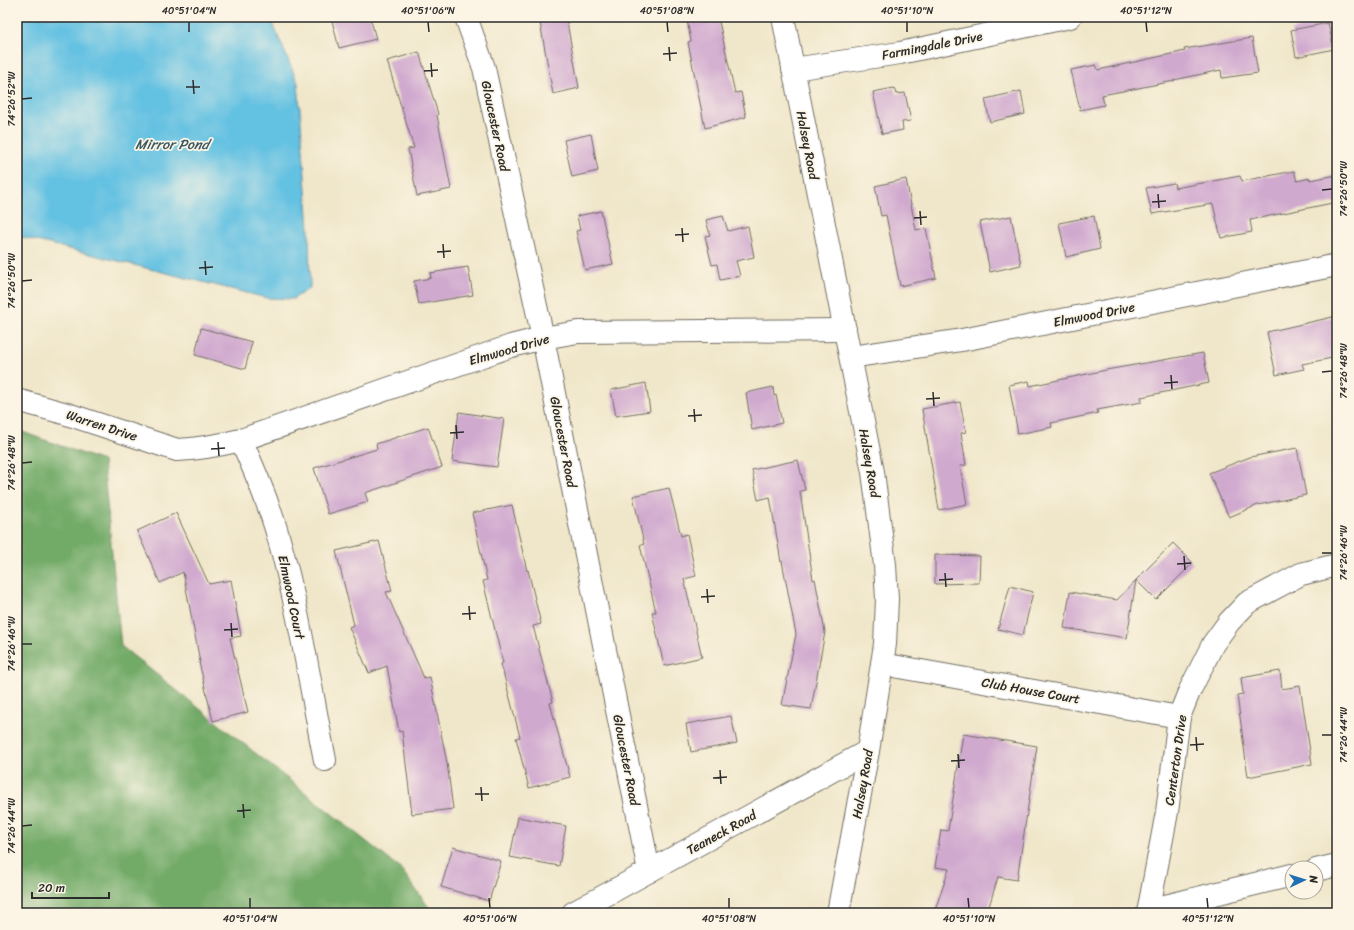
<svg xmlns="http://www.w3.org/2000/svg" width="1354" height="930" font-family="Sriracha,sans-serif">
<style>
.forest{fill:#72aa68;stroke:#4e6a4a}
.water{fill:#64c1e2;stroke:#487686}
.building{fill:#d0a9cf}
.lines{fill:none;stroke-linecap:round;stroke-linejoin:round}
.minor-casing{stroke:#706d63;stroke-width:24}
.tertiary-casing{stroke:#706d63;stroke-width:24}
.minor{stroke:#fff;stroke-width:22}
.tertiary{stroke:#fff;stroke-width:22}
.ticks{fill:none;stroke:#2b2b2b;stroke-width:1.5}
.labels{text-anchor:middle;stroke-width:3.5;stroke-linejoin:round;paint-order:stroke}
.street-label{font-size:13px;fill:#2b2b2b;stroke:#fcf5e5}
.water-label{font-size:14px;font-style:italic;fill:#3c5862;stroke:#fcf5e5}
.neatline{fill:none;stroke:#2b2b2b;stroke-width:1.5}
.ticks-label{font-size:10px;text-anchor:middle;fill:#2b2b2b}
</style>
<rect width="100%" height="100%" fill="#fcf5e5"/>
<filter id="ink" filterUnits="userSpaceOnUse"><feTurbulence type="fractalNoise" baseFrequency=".025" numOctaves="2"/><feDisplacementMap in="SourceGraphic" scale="8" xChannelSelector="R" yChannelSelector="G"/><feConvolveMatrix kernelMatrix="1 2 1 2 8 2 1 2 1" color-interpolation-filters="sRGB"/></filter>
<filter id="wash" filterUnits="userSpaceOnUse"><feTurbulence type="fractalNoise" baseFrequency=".012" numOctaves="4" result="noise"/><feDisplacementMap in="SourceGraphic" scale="16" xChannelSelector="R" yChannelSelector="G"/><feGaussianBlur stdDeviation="0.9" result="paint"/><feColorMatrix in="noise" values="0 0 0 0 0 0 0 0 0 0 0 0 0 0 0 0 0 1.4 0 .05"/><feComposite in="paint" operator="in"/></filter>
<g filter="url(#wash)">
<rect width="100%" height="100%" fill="#f0e7ca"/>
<polygon class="forest" points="17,430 103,461 121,646 401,869 433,913 17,913"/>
<polygon class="water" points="17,17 270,17 298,83 309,229 310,288 293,299 267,298 17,236"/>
<g id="blocks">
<g class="building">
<polygon points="331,17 370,17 376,39 339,48"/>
<polygon points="539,17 566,17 579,88 553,94"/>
<polygon points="697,17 718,17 735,93 741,92 746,117 705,128 688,42 691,41 687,20"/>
<polygon points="1328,23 1334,49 1296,57 1291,30"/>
<polygon points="1252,38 1258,73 1222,78 1221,70 1174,80 1174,81 1102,95 1104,105 1080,110 1071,70 1096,65 1098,70 1185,51 1184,49"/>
<polygon points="419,52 438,114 437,115 451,189 417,196 408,149 414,148 387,61"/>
<polygon points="894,88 896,94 905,93 911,121 902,122 903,130 882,134 873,92"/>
<polygon points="1021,91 1025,114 990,122 985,99"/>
<polygon points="591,134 598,171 572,177 564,140"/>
<polygon points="1294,171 1297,181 1310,178 1310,180 1337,175 1337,202 1250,220 1252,232 1221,238 1213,204 1152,214 1146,188 1174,183 1175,188 1240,176 1242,181"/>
<polygon points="906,179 916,230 926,228 936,278 900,286 886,215 881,216 875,186"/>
<polygon points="601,211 613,264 585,270 576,231 580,230 577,216"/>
<polygon points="723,216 728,231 748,226 754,257 736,261 740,276 720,280 717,264 712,265 705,236 710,235 706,220"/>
<polygon points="1011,216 1021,265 990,272 980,222"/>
<polygon points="1094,216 1100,249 1066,257 1059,223"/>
<polygon points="468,267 473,295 419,304 414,281 431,278 430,273"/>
<polygon points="1337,316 1337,357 1302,364 1304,369 1276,375 1267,332"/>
<polygon points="201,328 252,342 245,369 195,355"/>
<polygon points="1203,353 1209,383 1141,397 1142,402 1097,410 1098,413 1051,423 1052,427 1018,434 1009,385 1029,381 1030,386 1106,370"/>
<polygon points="646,383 650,411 616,416 611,390"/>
<polygon points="773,387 774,396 776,395 782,423 752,430 746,393"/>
<polygon points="960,402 966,432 961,433 966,465 960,466 967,504 939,510 922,409"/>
<polygon points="459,412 504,419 497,467 452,461"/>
<polygon points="428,427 442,467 365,493 368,502 328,514 314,468 377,449 376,444"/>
<polygon points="1297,448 1306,495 1258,505 1229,517 1209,473 1250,457"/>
<polygon points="798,460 805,490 800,491 813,580 815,579 825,632 811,709 782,705 796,634 782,561 781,562 770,497 758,500 752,470"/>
<polygon points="669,488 681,536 687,534 696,576 684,579 702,657 664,666 652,612 656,612 640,545 644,544 633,496"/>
<polygon points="512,505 527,571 528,570 541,624 533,626 553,702 550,703 570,777 529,788 516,738 520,737 501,664 503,663 483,581 487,580 472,513"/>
<polygon points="176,513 209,584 231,580 241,636 230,638 248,712 213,721 199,662 200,662 183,572 160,583 137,531"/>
<polygon points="379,541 392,591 386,592 424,678 430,677 447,763 453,809 412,814 402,731 399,732 387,666 369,673 349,627 354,625 336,551"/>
<polygon points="1173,543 1193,563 1156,600 1136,580"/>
<polygon points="935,555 980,556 979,583 935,584"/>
<polygon points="1136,580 1127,638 1064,628 1070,592 1117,600"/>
<polygon points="1010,586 1033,592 1023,635 998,629"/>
<polygon points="1280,671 1282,689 1300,686 1312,764 1248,777 1237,695 1243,694 1241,678"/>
<polygon points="731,716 737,743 691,752 686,724"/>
<polygon points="963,734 1037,746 1017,880 998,877 987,913 934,913 949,869 935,867 941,830 948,831"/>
<polygon points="518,817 566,826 559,866 510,857"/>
<polygon points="453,847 501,861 489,901 441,887"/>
</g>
</g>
</g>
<g filter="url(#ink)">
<use href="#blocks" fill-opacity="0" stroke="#706d63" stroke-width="1"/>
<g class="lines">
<g class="minor-casing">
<g id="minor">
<polyline points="466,17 484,68 543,338 649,871"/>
<polyline points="793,69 900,53 1070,17"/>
<polyline points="851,357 962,340 1337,265"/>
<path d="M17,400L67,414L177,450C199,449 220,445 241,440L511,346L543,338L578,332L845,330"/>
<path d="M241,440C255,471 269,503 278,536C299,609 310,685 325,760"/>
<polyline points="882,664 1179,717"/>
<polyline points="1316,870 1337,865"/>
<polyline points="1149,910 1292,875"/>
<polyline points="573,913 868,751"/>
<polyline points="1148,913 1167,812 1179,717 1189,692 1213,644 1229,622 1247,603 1301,574 1337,565"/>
</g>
</g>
<g class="tertiary-casing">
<polyline id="tertiary" points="783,17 873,472 885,565 887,599 885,644 882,664 868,751 838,913"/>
</g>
<use href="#minor" class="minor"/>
<use href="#tertiary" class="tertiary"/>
</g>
</g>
<path class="ticks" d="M189,22V32M428,22L429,32M667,22L668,32M907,22V32M1146,22L1147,32M669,47L670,61M663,54L677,53M431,63L432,77M424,71L438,70M193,80L194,94M186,87H200M22,99L32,98M1322,190L1332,189M1158,194L1159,208M1152,202L1166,201M920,211L921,225M914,218L927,217M682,228L683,242M675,235L689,234M443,244L444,258M437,252L451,251M205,261L206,275M199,268L213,267M22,281L32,280M1322,372L1332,371M1171,375L1172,389M1164,383L1178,382M933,392L934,406M926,399L940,398M694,409L695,422M688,416L702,415M456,425L457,439M450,433L464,432M218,442L219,456M211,449L225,448M22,463L32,462M1322,553H1332M1184,556L1185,570M1177,564L1191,563M945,573L946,587M939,580L953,579M707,589L708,603M701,597L715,596M469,606L470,620M462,614L476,613M231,623L232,637M224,630L238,629M22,644H32M1322,735H1332M1196,737L1197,751M1190,745L1204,744M958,754L959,768M951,761L965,760M720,770L721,784M713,778L727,777M481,787L482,801M475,794H489M243,804L244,818M237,811L251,810M22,826L32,825M250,898V908M489,898L490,908M729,898V908M968,898L969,908M1207,898L1208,908"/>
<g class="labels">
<g class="street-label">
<text transform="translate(932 45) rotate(-11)" y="5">Farmingdale Drive</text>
<text transform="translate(496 126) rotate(78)" y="5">Gloucester Road</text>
<text transform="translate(808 145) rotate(79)" y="5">Halsey Road</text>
<text transform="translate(1094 314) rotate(-11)" y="5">Elmwood Drive</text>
<text transform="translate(509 349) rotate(-16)" y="5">Elmwood Drive</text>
<text transform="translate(102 425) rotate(18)" y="5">Warren Drive</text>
<text transform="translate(564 442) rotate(79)" y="5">Gloucester Road</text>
<text transform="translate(870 463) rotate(80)" y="5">Halsey Road</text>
<text transform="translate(292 597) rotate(78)" y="5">Elmwood Court</text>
<text transform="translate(1031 690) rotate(10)" y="5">Club House Court</text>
<text transform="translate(627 760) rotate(79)" y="5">Gloucester Road</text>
<text transform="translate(1175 760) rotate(-82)" y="5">Centerton Drive</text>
<text transform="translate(862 784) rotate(-80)" y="5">Halsey Road</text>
<text transform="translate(721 832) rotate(-29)" y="5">Teaneck Road</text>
</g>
<g class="water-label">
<text x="172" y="149">Mirror Pond</text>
</g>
</g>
<rect width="1354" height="930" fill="none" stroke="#fcf5e5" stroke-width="44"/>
<g transform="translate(1304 880) rotate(86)"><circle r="19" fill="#fcf5e5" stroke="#a8a49b"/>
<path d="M0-3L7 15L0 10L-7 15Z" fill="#1f6fb2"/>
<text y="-6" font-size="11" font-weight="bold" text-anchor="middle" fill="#2b2b2b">N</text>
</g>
<path d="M32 892v6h77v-6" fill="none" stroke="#2b2b2b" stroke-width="2"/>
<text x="38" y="892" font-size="12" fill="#2b2b2b" stroke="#fcf5e5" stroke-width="3" paint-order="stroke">20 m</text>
<rect x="22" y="22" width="1310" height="886" class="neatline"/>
<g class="ticks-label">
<text x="189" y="14">40°51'04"N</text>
<text x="428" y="14">40°51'06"N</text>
<text x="667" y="14">40°51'08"N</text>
<text x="907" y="14">40°51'10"N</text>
<text x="1146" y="14">40°51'12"N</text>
<text transform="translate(11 99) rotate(-90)" y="4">74°26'52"W</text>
<text transform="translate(1343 189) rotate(-90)" y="4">74°26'50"W</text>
<text transform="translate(11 281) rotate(-90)" y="4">74°26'50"W</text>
<text transform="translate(1343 371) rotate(-90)" y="4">74°26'48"W</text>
<text transform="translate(11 463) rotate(-90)" y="4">74°26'48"W</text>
<text transform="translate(1343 553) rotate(-90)" y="4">74°26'46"W</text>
<text transform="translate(11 644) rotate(-90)" y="4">74°26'46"W</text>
<text transform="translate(1343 735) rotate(-90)" y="4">74°26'44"W</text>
<text transform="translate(11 826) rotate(-90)" y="4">74°26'44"W</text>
<text x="250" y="922">40°51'04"N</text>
<text x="490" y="922">40°51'06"N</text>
<text x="729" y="922">40°51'08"N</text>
<text x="969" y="922">40°51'10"N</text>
<text x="1208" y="922">40°51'12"N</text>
</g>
</svg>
